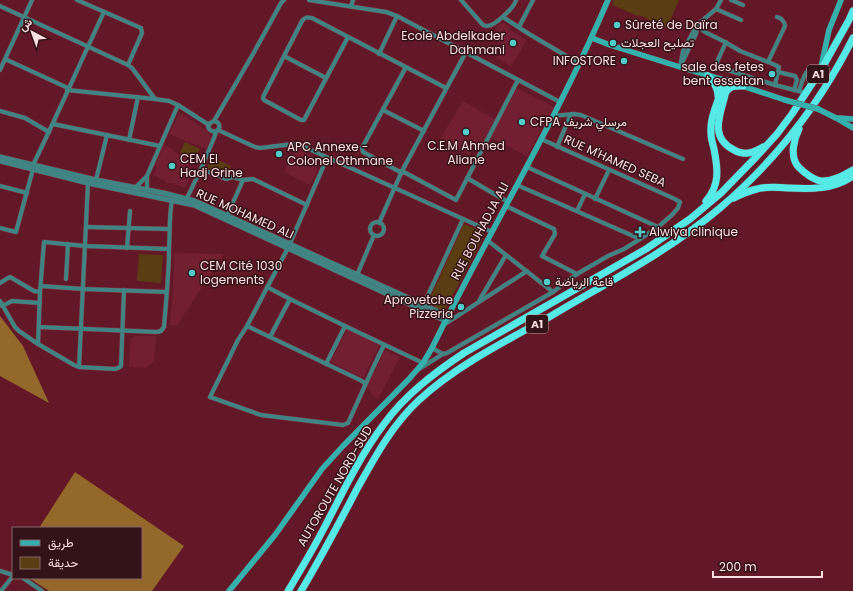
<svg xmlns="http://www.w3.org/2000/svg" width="853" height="591" font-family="Poppins,Vazirmatn,sans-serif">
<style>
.built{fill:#721f32}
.green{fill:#5a3d13}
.forest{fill:#94682b}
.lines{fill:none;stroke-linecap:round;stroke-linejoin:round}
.minor-casing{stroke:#7b3845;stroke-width:5}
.tertiary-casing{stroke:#7b3845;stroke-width:6}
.secondary-casing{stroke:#7b3845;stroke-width:6}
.motorway-casing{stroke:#7b3845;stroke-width:8}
.minor{stroke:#408583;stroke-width:4}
.tertiary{stroke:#408583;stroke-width:5}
.secondary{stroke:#34b0ad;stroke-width:5.5}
.motorway{stroke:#56eae6;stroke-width:7}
.secondary-bridge-casing{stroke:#7b3845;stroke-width:6;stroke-linecap:butt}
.secondary-bridge{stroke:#34b0ad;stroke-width:5.5}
.poi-dot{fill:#53cdc9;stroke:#341318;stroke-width:1.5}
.labels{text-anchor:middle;stroke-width:3;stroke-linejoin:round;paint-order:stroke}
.shield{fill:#341318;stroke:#bfa1a4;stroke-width:1}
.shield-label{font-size:11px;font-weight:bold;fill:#fbdee0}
.poi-label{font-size:12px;fill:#fbdee0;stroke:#341318;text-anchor:start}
.street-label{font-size:12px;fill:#fbdee0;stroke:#341318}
</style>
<rect width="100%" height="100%" fill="#631828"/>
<g class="built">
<polygon points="500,23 504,23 510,27 509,29 527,40 511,67 497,58 504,46 495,39 497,36 495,30"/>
<polygon points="517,88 554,107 527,156 490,137"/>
<polygon points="463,101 495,119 479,148 474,146 469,155 440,139"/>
<polygon points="180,113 182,114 208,131 211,138 206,149 169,134 179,114"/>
<polygon points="164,145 173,149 172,151 191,160 188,166 191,168 190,170 193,172 185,188 172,183 167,183 164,180 153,175 157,167 155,166"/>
<polygon points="299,150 313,156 317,159 318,161 316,168 318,169 310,185 284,172 294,151 298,152"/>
<polygon points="174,253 224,254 198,293 177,326 170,325 173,292"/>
<polygon points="347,330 349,330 377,344 379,346 363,378 333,363 331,361"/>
<polygon points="135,336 155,336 156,337 154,361 146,368 129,367 130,343 131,343 131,339"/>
<polygon points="385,350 400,357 378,399 376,399 367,387"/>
</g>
<g class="green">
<polygon points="614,0 679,0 667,28 639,15 638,16 612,5"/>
<polygon points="185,142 200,149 195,159 180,152"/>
<polygon points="211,157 231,166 227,176 207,168"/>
<polygon points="464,224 483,232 484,236 446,308 440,310 429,305 428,303"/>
<polygon points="139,254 163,255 161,283 137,281"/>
</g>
<g class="forest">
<polygon points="0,316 23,346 49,403 0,376"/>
<polygon points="75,472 184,546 152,591 49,591 29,578 141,578 141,528 39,528"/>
</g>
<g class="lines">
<g class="minor-casing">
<g id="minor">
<polyline points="77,0 141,28 142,33 128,65"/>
<polyline points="284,0 281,3 253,54 214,121 210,123 208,127 210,130 214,132 218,130 255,147 260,148 293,144 300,145 492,232"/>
<polyline points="309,0 386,12 397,16 560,102"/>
<path d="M461,0L483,25C484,25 485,26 486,26C494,27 514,8 516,0"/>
<polyline points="731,0 743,5"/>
<polyline points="0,6 128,65 132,68 155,99"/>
<polyline points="351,6 353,0"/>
<polyline points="716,9 741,20"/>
<polyline points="503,17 529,34 580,64"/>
<polyline points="697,25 705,32 725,42 740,51 773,64 779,67 775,85 806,93"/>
<polyline points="519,27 533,0"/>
<path d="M348,37L304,120H301L264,100L263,98L264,95L302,21C305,17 307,17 312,18L446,88"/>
<polyline points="726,42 717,62 718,67 775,85"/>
<polyline points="379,54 397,16"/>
<polyline points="284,56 326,78"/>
<polyline points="5,59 68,88"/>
<path d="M768,62L785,26C784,21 782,18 777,17"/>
<polyline points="682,63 696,34 697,29"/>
<polyline points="680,67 683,51 697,25 716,9 721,0"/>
<polyline points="0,70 32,0"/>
<polyline points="778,72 795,76 797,80 794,90"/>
<polyline points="67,90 155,99 169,101 178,105 209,125"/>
<path d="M799,91C802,83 804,70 814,67L821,70"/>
<polyline points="383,110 424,131"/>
<polyline points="0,111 25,118 49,132"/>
<polyline points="553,116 574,114 581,115 683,159"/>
<path d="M214,121C219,122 221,126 218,130"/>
<polyline points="53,124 160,146"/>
<polyline points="129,140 138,97"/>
<polyline points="557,147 571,114"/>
<path d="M327,158L288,248L270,282L247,326L238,340L210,397L261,415L343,425L348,423C360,397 371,371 384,345"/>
<polyline points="527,167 658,227"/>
<polyline points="201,169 226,179 233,177 243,180 253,179 307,205"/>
<polyline points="402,171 456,200 518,80"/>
<polyline points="402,173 363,152 362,148 406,67"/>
<polyline points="147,176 178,105"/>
<polyline points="467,178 508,202"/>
<polyline points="96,180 107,135"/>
<polyline points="517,185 640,239"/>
<polyline points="0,186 27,193"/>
<polyline points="136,189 135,188 147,176 147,190 146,191"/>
<polyline points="595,199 609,170"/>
<polyline points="186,200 201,169 214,138 216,132"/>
<polyline points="506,206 554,229 555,234 542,256 577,274"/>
<polyline points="577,211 585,194"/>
<polyline points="227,216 243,180"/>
<circle cx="377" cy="229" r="7"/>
<polyline points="379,223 402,171 466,52"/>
<polyline points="86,227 169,229"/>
<path d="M0,228L16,232L33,169V165C58,114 80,63 104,12"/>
<polyline points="487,240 553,292"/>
<polyline points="127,248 130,211"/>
<polyline points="357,275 374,235"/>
<polyline points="66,279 68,244"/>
<polyline points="0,283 8,278 10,277 34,291 40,292"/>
<polyline points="41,286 83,289 167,292"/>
<polyline points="267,287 290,299 270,337"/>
<polyline points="290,299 345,326"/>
<polyline points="0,301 15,327 19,331 38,344 74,365 79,367 115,369 118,368 121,366 124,290"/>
<polyline points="479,301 506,255"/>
<polyline points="2,306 12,301 40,303"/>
<polyline points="423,306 463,219"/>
<polyline points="445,324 527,271"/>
<polyline points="247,326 360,380 365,383"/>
<path d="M39,327L157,332C161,332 162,330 164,327C166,301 169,275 169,249C170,233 169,217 172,200"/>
<polyline points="38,344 40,292 44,242 85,246 169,249"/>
<polyline points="432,348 443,354"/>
<polyline points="326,364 345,326 423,363"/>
<polyline points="79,367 88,183"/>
<polyline points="419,369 443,354 447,353 553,292 577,274 608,256 624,249 640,239 658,227 672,215 678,208 680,202 675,199 541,139"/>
<polyline points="0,571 13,575"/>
<polyline points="23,578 42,591"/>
<polyline points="1,591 13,576"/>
</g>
</g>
<g class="tertiary-casing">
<g id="tertiary">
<polyline points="0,157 96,180 163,193 195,201 448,316"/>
<polyline points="0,161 88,183 194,205 446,321"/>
</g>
</g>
<g class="secondary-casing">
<g id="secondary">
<polyline points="592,38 610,45 680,67 727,81 785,100"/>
<polyline points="821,67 829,30 841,0"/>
<polyline points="818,109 836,118 853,128"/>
<polyline points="838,118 853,119"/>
<path d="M229,591L275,535L322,469L343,446L409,379L423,363L432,348C489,231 557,120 608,0"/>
</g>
</g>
<g class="motorway-casing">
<g id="motorway">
<path d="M708,76C714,82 718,88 718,96"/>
<path d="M727,83C726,106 704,135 734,150C744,156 753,153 763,147"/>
<path d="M726,92C731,85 735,86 743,86"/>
<path d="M799,129C794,139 790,155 797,165C799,168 802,170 804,172C809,176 814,180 821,181C832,182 844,175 853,170"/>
<path d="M734,198C741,194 749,191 757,189C767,186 778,187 788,188C811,189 833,190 853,176"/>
<path d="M706,201C720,185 718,169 714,149C713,144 711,139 711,134C710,122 714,111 718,100C720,94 722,86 727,81"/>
<path d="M288,591C300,571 312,551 323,530C342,494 359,457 384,424C405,395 434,373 464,353L646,249L690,219L721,193L757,156L777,134L792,114L821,70L849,20L853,11"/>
<path d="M301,591C321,558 339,523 357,489C375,457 392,425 419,400C457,365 506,341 551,316C608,282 669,251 720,208C775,161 821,102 853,38"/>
</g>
</g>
<use href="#minor" class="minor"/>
<use href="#tertiary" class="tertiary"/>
<use href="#secondary" class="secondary"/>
<use href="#motorway" class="motorway"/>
<g class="secondary-bridge-casing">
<polyline id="secondary-bridge" points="785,100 818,109"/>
</g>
<use href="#secondary-bridge" class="secondary-bridge"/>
</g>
<g class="poi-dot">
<circle cx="617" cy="25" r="4"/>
<circle cx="513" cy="43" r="4"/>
<circle cx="613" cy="43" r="4"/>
<circle cx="624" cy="61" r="4"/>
<circle cx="772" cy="74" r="4"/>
<circle cx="522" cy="122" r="4"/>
<circle cx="466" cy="132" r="4"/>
<circle cx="279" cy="154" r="4"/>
<circle cx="172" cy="166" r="4"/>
<path d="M638 226h4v4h4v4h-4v4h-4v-4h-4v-4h4z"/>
<circle cx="192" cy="273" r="4"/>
<circle cx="547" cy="282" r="4"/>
<circle cx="461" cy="307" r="4"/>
</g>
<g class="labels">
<g class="shield">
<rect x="807" y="65" width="22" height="18" rx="3"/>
<rect x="526" y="315" width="22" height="18" rx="3"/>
</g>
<g class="shield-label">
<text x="818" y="78">A1</text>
<text x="537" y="328">A1</text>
</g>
<g class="poi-label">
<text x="625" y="29">Sûreté de Daïra</text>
<text x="505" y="40" text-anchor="end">Ecole Abdelkader<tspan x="505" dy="14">Dahmani</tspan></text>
<text x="621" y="47">تصليح العجلات</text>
<text x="616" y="65" text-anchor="end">INFOSTORE</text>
<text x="764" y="71" text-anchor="end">sale des fetes<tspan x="764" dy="14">bent esseltan</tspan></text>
<text x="530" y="126">CFPA مرسلي شريف</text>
<text x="466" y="150" text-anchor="middle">C.E.M Ahmed<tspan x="466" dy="14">Aliane</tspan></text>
<text x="287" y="151">APC Annexe -<tspan x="287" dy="14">Colonel Othmane</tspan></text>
<text x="180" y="163">CEM El<tspan x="180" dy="14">Hadj Grine</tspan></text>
<text x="649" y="236">Alwiya clinique</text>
<text x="200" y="270">CEM Cité 1030<tspan x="200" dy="14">logements</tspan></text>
<text x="555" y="286">قاعة الرياضة</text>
<text x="453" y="304" text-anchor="end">Aprovetche<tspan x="453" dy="14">Pizzeria</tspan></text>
</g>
<g class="street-label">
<text transform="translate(615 161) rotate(24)" y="4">RUE M'HAMED SEBA</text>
<text transform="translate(245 214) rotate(24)" y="4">RUE MOHAMED ALI</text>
<text transform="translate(480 231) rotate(-62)" y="4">RUE BOUHADJA ALI</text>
<text transform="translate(335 486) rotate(-60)" y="4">AUTOROUTE NORD-SUD</text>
</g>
</g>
<rect x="12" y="527" width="130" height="52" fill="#341318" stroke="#846468"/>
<rect x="20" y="540" width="20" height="6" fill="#34b0ad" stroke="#846468"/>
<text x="48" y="547" font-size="12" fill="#fbdee0">طريق</text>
<rect x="20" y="557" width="20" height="12" fill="#5a3d13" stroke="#846468"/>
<text x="48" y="567" font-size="12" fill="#fbdee0">حديقة</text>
<g transform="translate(32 32) rotate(319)" stroke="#341318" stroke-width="3" paint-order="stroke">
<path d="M0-3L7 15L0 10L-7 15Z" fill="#fbdee0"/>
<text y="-6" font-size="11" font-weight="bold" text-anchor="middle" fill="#fbdee0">ش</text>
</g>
<path d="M713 571v6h109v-6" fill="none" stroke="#fbdee0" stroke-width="2"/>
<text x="719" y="571" font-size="12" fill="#fbdee0" stroke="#341318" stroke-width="3" paint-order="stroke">200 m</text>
</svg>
